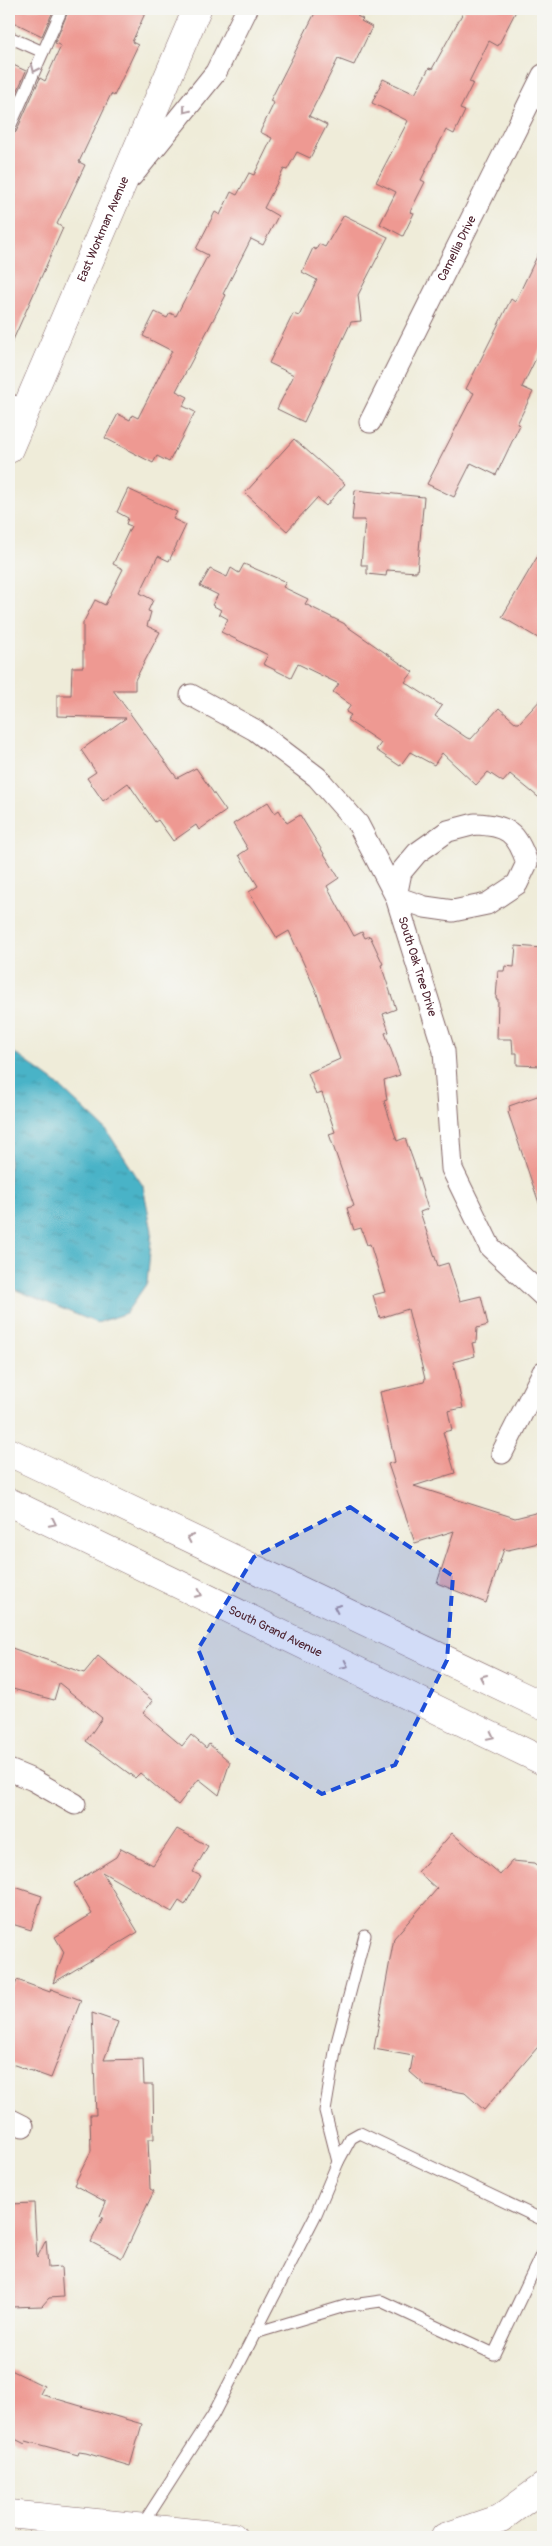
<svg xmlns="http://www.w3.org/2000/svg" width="552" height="2546" font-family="Pangolin,sans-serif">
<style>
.water{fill:url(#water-ripples);stroke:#4a6979}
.building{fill:#ee9992}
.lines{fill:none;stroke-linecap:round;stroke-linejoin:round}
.service-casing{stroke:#846768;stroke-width:13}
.minor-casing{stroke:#846768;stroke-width:23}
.tertiary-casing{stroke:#846768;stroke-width:29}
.primary-casing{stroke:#846768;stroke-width:29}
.service{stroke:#fff;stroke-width:11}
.minor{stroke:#fff;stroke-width:21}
.tertiary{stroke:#fff;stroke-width:28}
.primary{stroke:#fff;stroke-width:28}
.oneway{stroke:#ae9aa0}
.marked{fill:#1d4ed8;fill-opacity:0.2;stroke:#1d4ed8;stroke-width:4;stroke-dasharray:10 6;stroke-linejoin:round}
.labels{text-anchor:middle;stroke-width:4.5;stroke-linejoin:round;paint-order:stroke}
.street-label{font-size:12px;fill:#4a1f2b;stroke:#f6f6f2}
</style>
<defs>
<pattern id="water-ripples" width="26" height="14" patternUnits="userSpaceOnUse" patternTransform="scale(1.25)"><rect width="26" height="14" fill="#49b3c7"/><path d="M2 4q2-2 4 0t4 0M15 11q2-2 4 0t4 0" fill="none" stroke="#3f91a2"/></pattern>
</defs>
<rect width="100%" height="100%" fill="#f6f6f2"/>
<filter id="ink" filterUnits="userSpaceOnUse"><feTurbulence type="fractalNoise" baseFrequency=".02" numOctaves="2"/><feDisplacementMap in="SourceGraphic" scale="10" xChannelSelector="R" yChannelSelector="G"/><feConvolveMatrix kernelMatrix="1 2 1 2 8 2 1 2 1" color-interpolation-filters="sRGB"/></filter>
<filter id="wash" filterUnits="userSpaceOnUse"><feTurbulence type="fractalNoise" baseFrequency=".0096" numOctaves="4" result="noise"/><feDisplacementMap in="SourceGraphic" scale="20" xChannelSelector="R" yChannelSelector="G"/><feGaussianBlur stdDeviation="1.12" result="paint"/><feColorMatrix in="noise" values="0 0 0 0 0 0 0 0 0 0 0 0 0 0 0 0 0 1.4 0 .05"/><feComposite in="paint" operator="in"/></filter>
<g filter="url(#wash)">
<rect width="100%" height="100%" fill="#efecd9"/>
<polygon class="water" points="9,1049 56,1083 107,1131 143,1186 152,1231 147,1283 126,1313 97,1323 9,1287"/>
<g id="blocks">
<g class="building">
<polygon points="9,9 54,9 42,36 9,20"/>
<polygon points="69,9 147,9 132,42 138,45 114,96 111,94 79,162 85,165 57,224 63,228 9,349 9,210 16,195 9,191 9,136 16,132 40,78 45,81 61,46 55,43"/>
<polygon points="317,9 360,9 357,16 363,19 361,21 372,27 354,65 338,59 309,116 327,125 310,158 297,152 287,170 284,169 264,208 278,216 263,245 251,239 223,294 226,295 176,391 188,397 183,406 195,412 169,462 157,456 153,463 105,438 118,414 130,420 132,415 138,418 172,351 143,336 155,312 167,318 170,313 176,316 208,255 196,249 215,212 220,215 231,192 237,195 249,173 254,175 272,138 260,132 274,103 270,101"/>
<polygon points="465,9 517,9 498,46 489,41 469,82 473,83 460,109 465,111 454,134 446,130 421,180 425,182 410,212 414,213 403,236 380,224 396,192 376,182 408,121 372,103 383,79 415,94 429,68 432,69"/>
<polygon points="9,63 26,71 9,111"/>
<polygon points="344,215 388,237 358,295 361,321 351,322 304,422 277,409 294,375 269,363 293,314 299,316 317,280 302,272 313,248 316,250 319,244 325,247"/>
<polygon points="543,244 543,344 522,387 533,392 517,424 520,425 496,475 471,463 454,497 427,484 474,393 466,389 511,299 515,302"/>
<polygon points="294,439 345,484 326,506 317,498 287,531 245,493"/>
<polygon points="128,489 177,512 173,519 186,525 169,561 158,556 140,593 153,600 148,611 151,612 147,626 160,632 135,680 135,690 113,690 177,778 196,768 226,811 199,830 196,825 173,841 158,820 155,822 128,783 103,801 87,778 96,772 81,750 126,718 57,716 57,695 71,695 72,667 83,667 83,623 95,600 105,605 123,569 113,564 131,526 126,524 128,518 117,512"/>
<polygon points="355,490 424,497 417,572 387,570 386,576 367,574 367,565 361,565 365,520 352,520"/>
<polygon points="543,547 543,641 502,617"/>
<polygon points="244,564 286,582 283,587 308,599 305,604 345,624 345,625 413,672 405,682 442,706 435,716 467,738 471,739 499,708 516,723 519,723 543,697 543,801 510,774 503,782 488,772 476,785 442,753 434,765 410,752 400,766 376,750 381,743 347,720 351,715 346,712 351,705 333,692 339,684 298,664 291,678 263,664 268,655 221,632 228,619 219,614 221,610 212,605 218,595 200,586 210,569 227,577 231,568 239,573"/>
<polygon points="268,802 275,813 279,810 287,823 300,815 339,878 327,886 354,936 362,932 365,938 370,936 383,964 381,965 396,1009 383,1014 389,1032 385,1033 400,1075 384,1080 387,1100 384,1101 397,1141 405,1138 414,1163 428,1209 420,1212 438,1266 448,1263 460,1301 481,1296 488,1325 477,1328 476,1342 472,1343 475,1356 453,1362 463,1408 448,1411 452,1430 443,1432 455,1473 414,1486 515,1518 543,1511 543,1542 508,1550 504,1549 486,1603 437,1583 454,1531 415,1543 388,1464 395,1462 380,1392 424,1382 425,1379 408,1309 380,1318 373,1295 385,1292 370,1244 367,1245 361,1228 354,1230 347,1208 354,1206 329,1134 335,1132 322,1093 316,1095 308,1073 340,1059 316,991 289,931 277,938 249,892 258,886 239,855 248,849 233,824"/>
<polygon points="516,946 543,948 543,1066 517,1065 517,1053 513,1053 512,1039 497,1039 498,999 496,999 498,971 504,971 505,966 514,967"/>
<polygon points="543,1094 543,1206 540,1206 508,1112 510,1111 509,1106"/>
<polygon points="9,1647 84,1673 98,1656 153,1701 143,1713 182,1746 191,1735 206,1748 209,1744 230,1762 219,1795 199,1779 178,1805 140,1773 135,1778 86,1741 102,1718 59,1683 54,1700 9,1688"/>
<polygon points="177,1829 208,1846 193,1872 201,1876 185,1905 179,1901 172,1912 102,1872 138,1932 53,1983 64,1952 55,1937 92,1914 74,1883 116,1857 121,1848 153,1865"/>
<polygon points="452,1833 500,1875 512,1861 534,1863 543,1871 543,2041 484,2110 465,2093 426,2086 410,2072 413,2056 374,2049 394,1938 437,1889 418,1872"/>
<polygon points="9,1885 42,1896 31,1930 9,1923"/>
<polygon points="17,1980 50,1992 51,1989 81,2000 51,2078 9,2063 9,1987 14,1988"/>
<polygon points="92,2013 118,2022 104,2060 143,2059 144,2085 153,2085 154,2139 148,2139 150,2189 154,2191 122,2258 91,2242 103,2217 100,2216 106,2202 74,2185 91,2151 90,2115 96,2115"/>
<polygon points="34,2203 37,2258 46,2240 48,2268 61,2267 63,2297 49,2298 42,2306 11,2307 9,2204"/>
<polygon points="9,2369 44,2386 40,2394 142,2424 130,2466 86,2453 79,2452 78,2455 26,2441 25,2444 9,2436"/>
</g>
</g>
</g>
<g filter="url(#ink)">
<use href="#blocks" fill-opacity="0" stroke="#846768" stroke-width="1"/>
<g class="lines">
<g class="service-casing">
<g id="service">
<polyline points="9,37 43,52"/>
<polyline points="9,129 62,9"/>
<polyline points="9,399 27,407"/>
<polyline points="338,2162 325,2111 336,2046 365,1935"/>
<polyline points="255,2333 345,2306 381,2301 494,2354 543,2251"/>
<polyline points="141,2527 213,2415 316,2214 338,2162 351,2138 360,2133 543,2220"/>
</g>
</g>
<g class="minor-casing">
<g id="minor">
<polyline points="132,176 216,72 247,9"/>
<path id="s1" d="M370,422L543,75"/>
<path id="s2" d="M191,695L255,730L317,777L358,824L396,897L444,1051L452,1169L490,1247L543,1296"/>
<path d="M475,824C507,825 517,832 527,863L517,884L487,904L453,911L425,907L396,897L401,872L417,853L448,831Z"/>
<polyline points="502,1453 543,1372"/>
<polyline points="9,1770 33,1780 75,1804"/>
<polyline points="9,2119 23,2126"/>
</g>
</g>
<g class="tertiary-casing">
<g id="tertiary">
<path id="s3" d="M9,449L197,9"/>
<polyline points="9,2514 233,2537"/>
<polyline points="445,2537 501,2518 543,2487"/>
</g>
</g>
<g class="primary-casing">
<g id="primary">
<polyline points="9,1452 543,1706"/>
<path id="s4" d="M9,1502L543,1761"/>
</g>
</g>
<use href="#service" class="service"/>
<use href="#minor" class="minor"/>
<use href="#tertiary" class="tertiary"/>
<use href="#primary" class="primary"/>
</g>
<defs><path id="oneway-chevron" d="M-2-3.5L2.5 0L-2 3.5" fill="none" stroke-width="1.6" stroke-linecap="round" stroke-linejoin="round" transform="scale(1.25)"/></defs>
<g class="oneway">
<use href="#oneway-chevron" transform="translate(35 69) rotate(114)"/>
<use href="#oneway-chevron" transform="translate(186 110) rotate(129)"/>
<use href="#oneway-chevron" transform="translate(53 1523) rotate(26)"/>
<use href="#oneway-chevron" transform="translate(190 1538) rotate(-155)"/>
<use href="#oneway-chevron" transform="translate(199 1594) rotate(26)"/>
<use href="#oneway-chevron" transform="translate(337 1608) rotate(-155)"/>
<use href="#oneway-chevron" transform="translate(345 1665) rotate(26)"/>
<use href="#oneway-chevron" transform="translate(483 1678) rotate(-155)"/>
<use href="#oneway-chevron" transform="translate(491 1736) rotate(26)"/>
</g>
</g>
<path class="marked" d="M350,1507L453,1576L447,1660L395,1765L322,1794L234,1738L198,1649L254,1557Z"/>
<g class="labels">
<g class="street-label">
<text dy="4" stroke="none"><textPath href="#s3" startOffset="239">East Workman Avenue</textPath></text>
<text dy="4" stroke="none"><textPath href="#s1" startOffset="194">Camellia Drive</textPath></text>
<text dy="4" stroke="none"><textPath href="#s2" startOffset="368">South Oak Tree Drive</textPath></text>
<text dy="4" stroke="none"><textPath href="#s4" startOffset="296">South Grand Avenue</textPath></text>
</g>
</g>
<rect width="552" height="2546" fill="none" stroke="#f6f6f2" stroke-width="30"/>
</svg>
